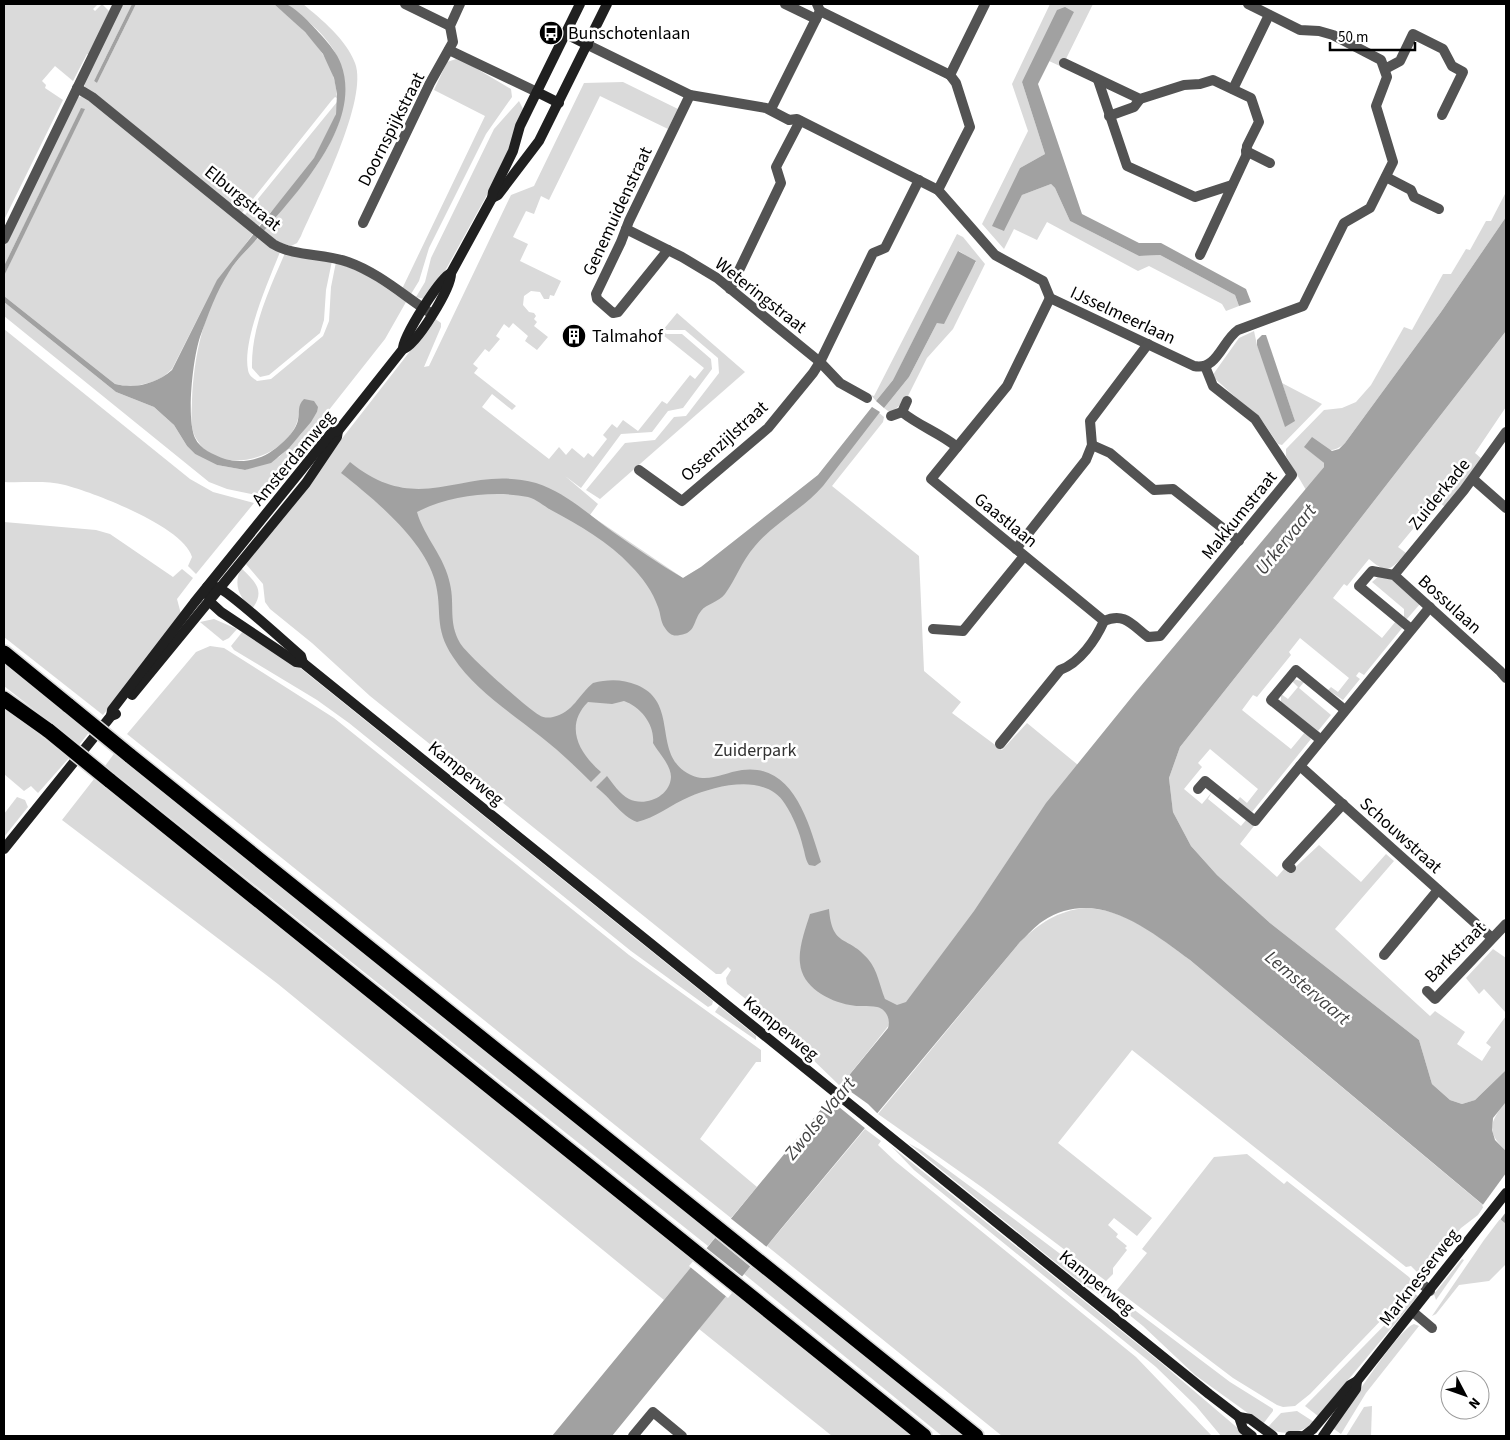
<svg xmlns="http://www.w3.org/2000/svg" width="1510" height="1440" font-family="'Source Sans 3',sans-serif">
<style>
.green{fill:#dadada}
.water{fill:#a1a1a1}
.pier{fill:#fff}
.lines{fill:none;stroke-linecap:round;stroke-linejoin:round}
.highway-casing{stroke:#dbdbdb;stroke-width:18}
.street{stroke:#535353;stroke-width:10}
.secondary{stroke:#202020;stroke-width:10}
.highway{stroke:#000;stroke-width:15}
.highway-bridge-casing{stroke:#dbdbdb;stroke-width:18;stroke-linecap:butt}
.highway-bridge{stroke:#000;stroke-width:15}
.labels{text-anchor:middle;stroke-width:5;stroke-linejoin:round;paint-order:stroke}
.poi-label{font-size:18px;fill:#000;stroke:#fff;text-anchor:start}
.street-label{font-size:18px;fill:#000;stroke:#fff}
.park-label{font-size:18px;fill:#313131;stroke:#fff}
.water-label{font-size:19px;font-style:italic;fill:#424242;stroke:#fff}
</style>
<rect width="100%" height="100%" fill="#fff"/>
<g class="green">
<polygon points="4,4 98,4 93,9 95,11 102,4 109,11 90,55 87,54 73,81 55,66 42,81 46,85 45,88 63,100 4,220"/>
<path d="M121,4H132L94,81L97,83L136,4H274C303,29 336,56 337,98L335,97L332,100L241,214L85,88L84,82Z"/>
<path d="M287,4H303C322,20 346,39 355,63C369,99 317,200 301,236L297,243L291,246L275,241L263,231C304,184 371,116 333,49C322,31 303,17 287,4Z"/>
<polygon points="1050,4 1093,4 1062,67 1049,61 1074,12 1022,82 1045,154 1020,168 1004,231 1022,195 1051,184 1055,188 1070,221 1139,256 1160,255 1235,295 1239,306 1226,311 1222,304 1149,266 1138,271 1047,222 1037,240 1014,229 1004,249 982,224 1028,131 1012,84"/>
<polygon points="456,59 467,63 511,89 512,97 486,134 429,248 419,281 411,294 402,289 485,116 434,90 447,62"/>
<path d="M623,82L678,109L668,129L600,96L549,200L541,196L534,214L526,211L513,237L528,244L520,261L561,281L554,296L550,295L549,299H544L540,292L531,291L524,296L523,305L529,312L534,313L536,316L534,319L537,322L534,326L548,337L537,350L525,341L528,336L513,323L509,328L504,324L496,336L500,339L489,352L485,349L473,364L478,368L474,373L516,406L512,410L492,394L482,407L549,459L559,447L566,455L572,448L584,458L588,453L593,457L607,439L603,435L612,424L617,428L623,420L638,431L662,401L667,404L690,375L695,379L704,368L658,331L667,334H682L711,359L712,369L683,408L668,411L652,432L621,434L581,488L565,476L598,504L590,515L683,578L701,567L818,475L872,407L884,417L883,422L832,486L919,556L924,671L961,702L952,713L1002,750L1027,723L1078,765C1040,811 1009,861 975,911C932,971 887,1029 840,1086L773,1021L727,984L726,978L731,970L728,967L721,974H716L370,696L312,643L270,609L265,602L263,584L245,563L418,341L434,318L441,323V327L424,367L429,366L511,195L534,186L584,83Z"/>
<polygon points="82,96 85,96 255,231 212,290 172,369 163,377 152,382 132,387 115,384 4,296 4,276 82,107 4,266 4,245 75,98"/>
<polygon points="519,101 523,109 504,164 445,271 424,299 416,297 425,282 431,258 494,129"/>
<path d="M337,102C339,140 282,199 258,227L244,216Z"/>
<path d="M1506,192V217L1441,312L1345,443C1333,455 1320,449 1305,447L1324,463V467L1306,490L1286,456V449L1324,410L1342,408L1356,402L1371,385L1404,327L1412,330L1443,274H1451L1466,249L1470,250L1486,221H1491Z"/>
<polygon points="957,234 963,237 985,264 953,329 927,358 906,400 893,411 888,411 884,408 909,377 937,323 976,262 959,251 893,380 876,401 871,395 874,396"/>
<path d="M260,236L280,252C269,280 242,340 248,370C249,376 253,378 257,381L271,379L323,336L329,321L331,287L336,262L369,276L406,302L385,339L261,496L227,489L209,482L4,316V302L116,392L154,407L174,425L187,446L195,454L217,465L245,470L279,457L301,434L317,412H299C296,456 221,480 197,440C189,428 192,413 192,400C194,355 204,308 230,270C238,258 250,247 260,236Z"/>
<path d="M285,253L332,261L326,290L324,320L320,333L269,375L260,377L252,368C251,328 269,290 285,253Z"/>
<polygon points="677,313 745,372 600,499 586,490 625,443 655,440 674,417 686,416 719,373 718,358 685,330 663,330"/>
<path d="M4,329L190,479L213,492L254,503L196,574L188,566L192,557C184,527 95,493 65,485C46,480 23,483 4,482Z"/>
<polygon points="1254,331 1257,345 1295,421 1282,383 1322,404 1282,445 1278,444 1263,422 1212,376 1239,338"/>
<path d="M1506,331V407L1475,453L1482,459L1445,507L1437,500L1398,547L1406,553C1391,570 1387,575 1369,559L1347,586L1344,584L1333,598L1382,638L1396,621L1403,627L1364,675L1359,672L1356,676L1360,679L1343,700L1328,690L1331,687L1338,692L1349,678L1300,638L1289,652L1291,655L1257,697L1253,695L1242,710L1291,749L1306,731L1311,739L1252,812L1237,801L1240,797L1247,803L1258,789L1210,749L1198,763L1202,767L1184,789L1202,804L1212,792L1208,799L1241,826L1246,820L1254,826L1240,844L1277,877L1284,869L1289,873L1319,845L1361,882L1386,854L1394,861L1335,929L1430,1016L1435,1011L1465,1032L1457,1044L1482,1061L1491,1047L1486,1043L1506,1016V1070L1475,1100L1462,1104L1450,1100L1432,1084L1419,1040L1270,923L1217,875L1191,846L1173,812L1169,778L1180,747L1311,582Z"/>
<polygon points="4,522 96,530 110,534 173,577 182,569 193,578 177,599 181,614 103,715 4,637"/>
<path d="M241,568C255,581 266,591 252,609C239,597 233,585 241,568Z"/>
<polygon points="1379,576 1390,578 1420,604 1406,620 1404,618 1404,609 1372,582"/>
<polygon points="214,619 237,629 229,638 223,641 200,622"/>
<polygon points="243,631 299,667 713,1001 712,1005 708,1007 631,951 349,723 317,700 234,650 231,646"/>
<polygon points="210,646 224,648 334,718 629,955 761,1050 761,1062 756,1062 700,1139 757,1187 731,1218 127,734 196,652"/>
<polygon points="4,661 91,730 79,745 4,686"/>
<polygon points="1294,679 1304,682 1299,688 1331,715 1318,731 1281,702 1281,694 1288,699 1298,687 1292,681"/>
<polygon points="4,707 69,758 38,793 31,786 24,791 4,774"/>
<polygon points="116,751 720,1232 708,1246 105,766"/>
<polygon points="94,779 698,1259 664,1300 278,984 62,820"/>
<polygon points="17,797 25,800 28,807 4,837 4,814"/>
<path d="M1085,908C1126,909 1158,936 1190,960L1484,1206L1478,1215L1461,1228L1423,1275L1421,1276L1411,1266L1406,1267L1132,1050L1058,1143L1152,1218L1137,1236L1114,1218L1108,1225L1118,1234L1116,1237L1127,1246L1125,1248L1127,1250L1113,1268V1274L1106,1281L983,1188L878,1114L1020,942C1040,923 1057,911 1085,908Z"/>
<polygon points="1493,949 1506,958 1506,1013 1484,989 1479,994 1466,978"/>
<polygon points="719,1006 756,1036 756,1040 715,1012"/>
<path d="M1506,1102V1151C1486,1132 1489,1122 1506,1102Z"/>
<polygon points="865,1129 881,1141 878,1145 895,1161 1136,1357 1212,1436 1002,1436 767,1246"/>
<polygon points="908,1143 921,1150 994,1204 1230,1382 1273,1409 1273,1411 1263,1424 1195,1375 1143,1326 1117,1305 1081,1283"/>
<polygon points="891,1146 1160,1362 1247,1436 1221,1436 1196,1406 1156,1367 914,1170"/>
<polygon points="1247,1154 1284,1184 1287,1181 1409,1277 1415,1285 1310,1394 1295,1406 1283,1407 1277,1405 1233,1378 1117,1290 1147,1253 1142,1249 1214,1157"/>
<polygon points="1500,1219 1506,1224 1506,1264 1489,1281 1459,1285 1436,1314 1432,1316 1484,1240"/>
<polygon points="1462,1259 1464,1260 1436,1300 1434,1294"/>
<polygon points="755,1261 965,1436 942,1436 744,1274"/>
<polygon points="733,1287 917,1436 832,1436 699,1329"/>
<polygon points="1415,1294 1418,1296 1318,1416 1305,1406"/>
<path d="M1414,1324L1419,1326L1366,1393L1341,1434L1334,1429C1346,1411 1398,1329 1414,1324Z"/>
<polygon points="1372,1406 1371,1436 1346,1436 1364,1407"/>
<path d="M1297,1411L1314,1422C1304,1433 1280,1437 1268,1427L1281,1413Z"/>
</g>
<g class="water">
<polygon points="132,4 136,4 97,83 94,81"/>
<path d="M274,4C277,4 282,3 285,4C295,6 315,28 322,36C329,44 337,53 341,64C364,126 292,198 256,240C247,250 236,260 229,272C216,292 208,315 200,337C193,358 186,418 195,438C200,449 214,455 225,459C239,463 256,461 269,453C279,447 296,432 298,420C300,411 297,406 304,399L314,401L318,407L317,412L311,422L289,448L271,463L245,470L217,465L195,454L187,446L174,425L154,407L116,392L4,302V296L115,384C135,389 156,384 172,370L217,280L314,158L336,114L337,94L334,78L323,54L305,32Z"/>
<polygon points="1065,7 1074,12 1038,84 1082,214 1139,243 1161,243 1246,289 1251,302 1239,306 1235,295 1160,255 1139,256 1070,221 1055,188 1051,184 1022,195 1004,231 992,226 1020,168 1045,154 1022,82 1057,10"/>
<polygon points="81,108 85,109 4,276 4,266"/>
<path d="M1506,217V331L1311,582L1180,747L1169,778L1173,812L1191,846L1217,875L1270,923L1419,1040L1432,1084L1450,1100L1462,1104L1475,1100L1506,1070V1102L1493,1118L1492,1130L1495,1140L1506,1151V1224L1190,960C1148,929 1096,886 1043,921C1035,926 1028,935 1020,942L780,1230L612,1436H552L888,1028C891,1019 886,1009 877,1007C868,1005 858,1007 850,1005C828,1001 802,987 800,963C798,948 806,927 810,914L829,909C832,948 848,935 868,959C878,971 879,984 885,999L897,1005L906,1002L974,911L1046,803L1135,693L1324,467V463L1304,447L1312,437L1332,451L1339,449L1345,443L1441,312Z"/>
<polygon points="958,251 976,261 944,324 937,323 909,377 884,408 876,401 893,380"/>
<polygon points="1262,335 1266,335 1295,421 1285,427 1257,345 1257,340"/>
<path d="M872,407L880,412L823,486C803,509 774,523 755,546C741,562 736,579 725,594C719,602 706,604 701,611C693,621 696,633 680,635C673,637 669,634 665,628C660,621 661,614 658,607C653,592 642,577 631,566C609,542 579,525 551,510C544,506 536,499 528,497C494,490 448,496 417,512C424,537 445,557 450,584C455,605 448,622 460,643C465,653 528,709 539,715C543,718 549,718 553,717C573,713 579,694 593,683C608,679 623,679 637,685C678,702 654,749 684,771C705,786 721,773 742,770C794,763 809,824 821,862L815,866L809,865C805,859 805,853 803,847C800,833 793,816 785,804C766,773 717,785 689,797C672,804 655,818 637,822C621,816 610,797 596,787L607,776C613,784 620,794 629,799C645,807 670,797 671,777C671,765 658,752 653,743C655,725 641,707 624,701L612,704L588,702C564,726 579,753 601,772L591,782C575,766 558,750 540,736C510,712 475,690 453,657C433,627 443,611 435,581C424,540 373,498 341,473L350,462C421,520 464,463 536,483C565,492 589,515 613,532C636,548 659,564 683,578L701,567L818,475Z"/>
</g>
<g class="pier">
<polygon points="840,1084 868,1104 878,1114 866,1129 828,1098"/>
<polygon points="1506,1173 1506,1212 1500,1220 1482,1206"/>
<polygon points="729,1217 768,1248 752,1268 713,1236"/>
<polygon points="705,1247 744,1278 728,1298 689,1266"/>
</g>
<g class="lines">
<g class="highway-casing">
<g id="highway">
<polyline points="4,653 69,706"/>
<polyline points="4,699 49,731"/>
<polyline points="129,755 976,1436"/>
<polyline points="109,780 924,1436"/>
</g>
</g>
<g class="street">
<polyline points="405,4 450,26"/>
<polyline points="785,4 816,19"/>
<polyline points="820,11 950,75"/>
<path d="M588,45L690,95L766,108L789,120L797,119L938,190L995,255L1043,281L1050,298L1194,366C1217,371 1222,341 1238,330L1303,306L1344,223L1370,208L1393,162L1376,106L1387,77L1381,60L1333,35L1319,31L1300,30L1248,4"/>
<polyline points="449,50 537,92"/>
<polyline points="1064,63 1140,99 1184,85 1200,84 1213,80 1251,98 1259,122 1247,146 1246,156 1200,255"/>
<polyline points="1385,69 1400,61 1413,34 1443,49 1452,66 1463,72 1442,115"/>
<polyline points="1098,80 1127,166 1195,197 1232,185"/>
<path d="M77,88L92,97L273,244C295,257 324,253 348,262C379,273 404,296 432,314"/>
<polyline points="1233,89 1269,15"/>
<polyline points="771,109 820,11 817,4"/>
<polyline points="1109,116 1134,107 1140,99"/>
<polyline points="1246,151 1270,163"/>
<polyline points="1386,177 1411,190 1414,197 1439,209"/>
<polyline points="938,190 970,127 956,83 950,75 985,4"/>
<polyline points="363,223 430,83 453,42 450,26 460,4"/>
<polyline points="626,229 682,257 717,278 820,362 840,383 867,398"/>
<polyline points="4,239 118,4"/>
<polyline points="668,250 618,312 613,313 597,299 596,294 621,242 629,221 690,95"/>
<polyline points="730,289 781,183 776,167 800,121"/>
<polyline points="1050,298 1007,386 931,479 1104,621"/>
<path d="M902,412C919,426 940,433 957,447"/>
<polyline points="891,416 902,412 907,401"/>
<polyline points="1092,445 1110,453 1154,490 1173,489 1239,541"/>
<polyline points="639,470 682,501 768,428 813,373 820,362 873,253 885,248 919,180"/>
<polyline points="1473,479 1506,508"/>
<polyline points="1016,549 1086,460 1092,445 1090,421 1148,344"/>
<polyline points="1394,575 1464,490 1506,432"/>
<path d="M1104,621C1125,612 1132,625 1148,637L1160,636L1292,475L1255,419L1213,386L1205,366"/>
<polyline points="933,629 963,631 1024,556"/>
<polyline points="1411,629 1359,586 1372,571 1394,575 1500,671 1506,678"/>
<polyline points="1321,740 1271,700 1296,670 1345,710"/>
<path d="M1000,744L1060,670C1080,663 1096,639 1104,621"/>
<polyline points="1300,766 1492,938"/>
<polyline points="1198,789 1205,781 1255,821 1430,607"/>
<polyline points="1291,868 1287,865 1343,804"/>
<polyline points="1384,955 1438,890"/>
<polyline points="1427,991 1435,999 1506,924"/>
<polyline points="1421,1283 1430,1291"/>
<polyline points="1413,1312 1432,1328"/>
<polyline points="633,1436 653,1412 682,1436"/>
</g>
<g class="secondary">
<polyline points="566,34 588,45"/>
<polyline points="537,92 559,103"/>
<polyline points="492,198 498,195 539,141 607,4"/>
<path d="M403,349C402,338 441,276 451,273"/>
<polyline points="207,587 210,602 221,612 296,662 303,663 1209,1394 1239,1417 1250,1419 1273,1436"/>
<path d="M216,587C226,588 288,645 301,656L303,663"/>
<polyline points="132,695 306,483 337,437 338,431"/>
<path d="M111,716L112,710L194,603L332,432L338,431L403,349C416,346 452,287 451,273L492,198L493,192L513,151L520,126L580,4"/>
<polyline points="4,849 111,716 116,714"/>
<polyline points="1239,1417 1243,1429 1252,1436"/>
<polyline points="1290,1436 1300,1436"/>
<polyline points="1304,1436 1313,1429 1350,1385 1357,1381 1506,1193"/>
<polyline points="1323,1436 1356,1389 1357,1381"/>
</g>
<use href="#highway" class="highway"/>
<g class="highway-bridge-casing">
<g id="highway-bridge">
<polyline points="69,706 129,755"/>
<polyline points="49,731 109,780"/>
</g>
</g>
<use href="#highway-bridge" class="highway-bridge"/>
</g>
<defs>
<g id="bus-disc" transform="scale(1.25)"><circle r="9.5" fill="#000" stroke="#fff"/><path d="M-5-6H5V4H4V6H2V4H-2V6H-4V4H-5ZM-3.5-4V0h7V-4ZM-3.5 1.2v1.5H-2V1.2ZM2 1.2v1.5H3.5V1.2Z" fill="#fff"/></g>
<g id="building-disc" transform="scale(1.25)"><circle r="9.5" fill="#000" stroke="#fff"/><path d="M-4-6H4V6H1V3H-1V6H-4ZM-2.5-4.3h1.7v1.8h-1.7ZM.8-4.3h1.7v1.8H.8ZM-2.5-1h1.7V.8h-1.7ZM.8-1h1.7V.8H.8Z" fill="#fff"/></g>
</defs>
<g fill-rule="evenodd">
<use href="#bus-disc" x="551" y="33"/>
<use href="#building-disc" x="574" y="336"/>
</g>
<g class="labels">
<g class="poi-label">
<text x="568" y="39">Bunschotenlaan</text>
<text x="592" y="342">Talmahof</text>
</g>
<g class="street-label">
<text transform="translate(391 129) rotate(-63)" y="6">Doornspijkstraat</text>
<text transform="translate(243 198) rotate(39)" y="6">Elburgstraat</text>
<text transform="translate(617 211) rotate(-65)" y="6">Genemuidenstraat</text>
<text transform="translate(761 295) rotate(38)" y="6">Weteringstraat</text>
<text transform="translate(1123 315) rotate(25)" y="6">IJsselmeerlaan</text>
<text transform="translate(724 441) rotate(-42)" y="6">Ossenzijlstraat</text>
<text transform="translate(293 458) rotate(-50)" y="6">Amsterdamweg</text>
<text transform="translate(1439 494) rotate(-51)" y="6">Zuiderkade</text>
<text transform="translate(1239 515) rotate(-51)" y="6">Makkumstraat</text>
<text transform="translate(1006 520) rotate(39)" y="6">Gaastlaan</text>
<text transform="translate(1450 604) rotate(42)" y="6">Bossulaan</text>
<text transform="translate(466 773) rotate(39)" y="6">Kamperweg</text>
<text transform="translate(1401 835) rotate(42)" y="6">Schouwstraat</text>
<text transform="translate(1455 952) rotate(-45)" y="6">Barkstraat</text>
<text transform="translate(781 1028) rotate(39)" y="6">Kamperweg</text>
<text transform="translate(1419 1277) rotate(-52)" y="6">Marknesserweg</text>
<text transform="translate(1097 1282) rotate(39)" y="6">Kamperweg</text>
</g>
<g class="park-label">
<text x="755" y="756">Zuiderpark</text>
</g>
<g class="water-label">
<text transform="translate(1285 539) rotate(-51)" y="7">Urkervaart</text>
<text transform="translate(1308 987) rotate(40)" y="7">Lemstervaart</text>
<text transform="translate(819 1118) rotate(-51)" y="7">Zwolse Vaart</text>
</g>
</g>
<rect width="1510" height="1440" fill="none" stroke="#000000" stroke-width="10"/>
<g transform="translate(1465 1395) rotate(131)"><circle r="24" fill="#ffffff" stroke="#999999"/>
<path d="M0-4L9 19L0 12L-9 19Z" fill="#000000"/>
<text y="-8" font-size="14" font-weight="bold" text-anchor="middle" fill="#000000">N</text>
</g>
<path d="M1330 42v8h85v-8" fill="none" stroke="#000000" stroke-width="2.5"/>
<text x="1338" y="42" font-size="15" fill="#000000" stroke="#ffffff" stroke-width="4" paint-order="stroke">50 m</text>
</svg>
